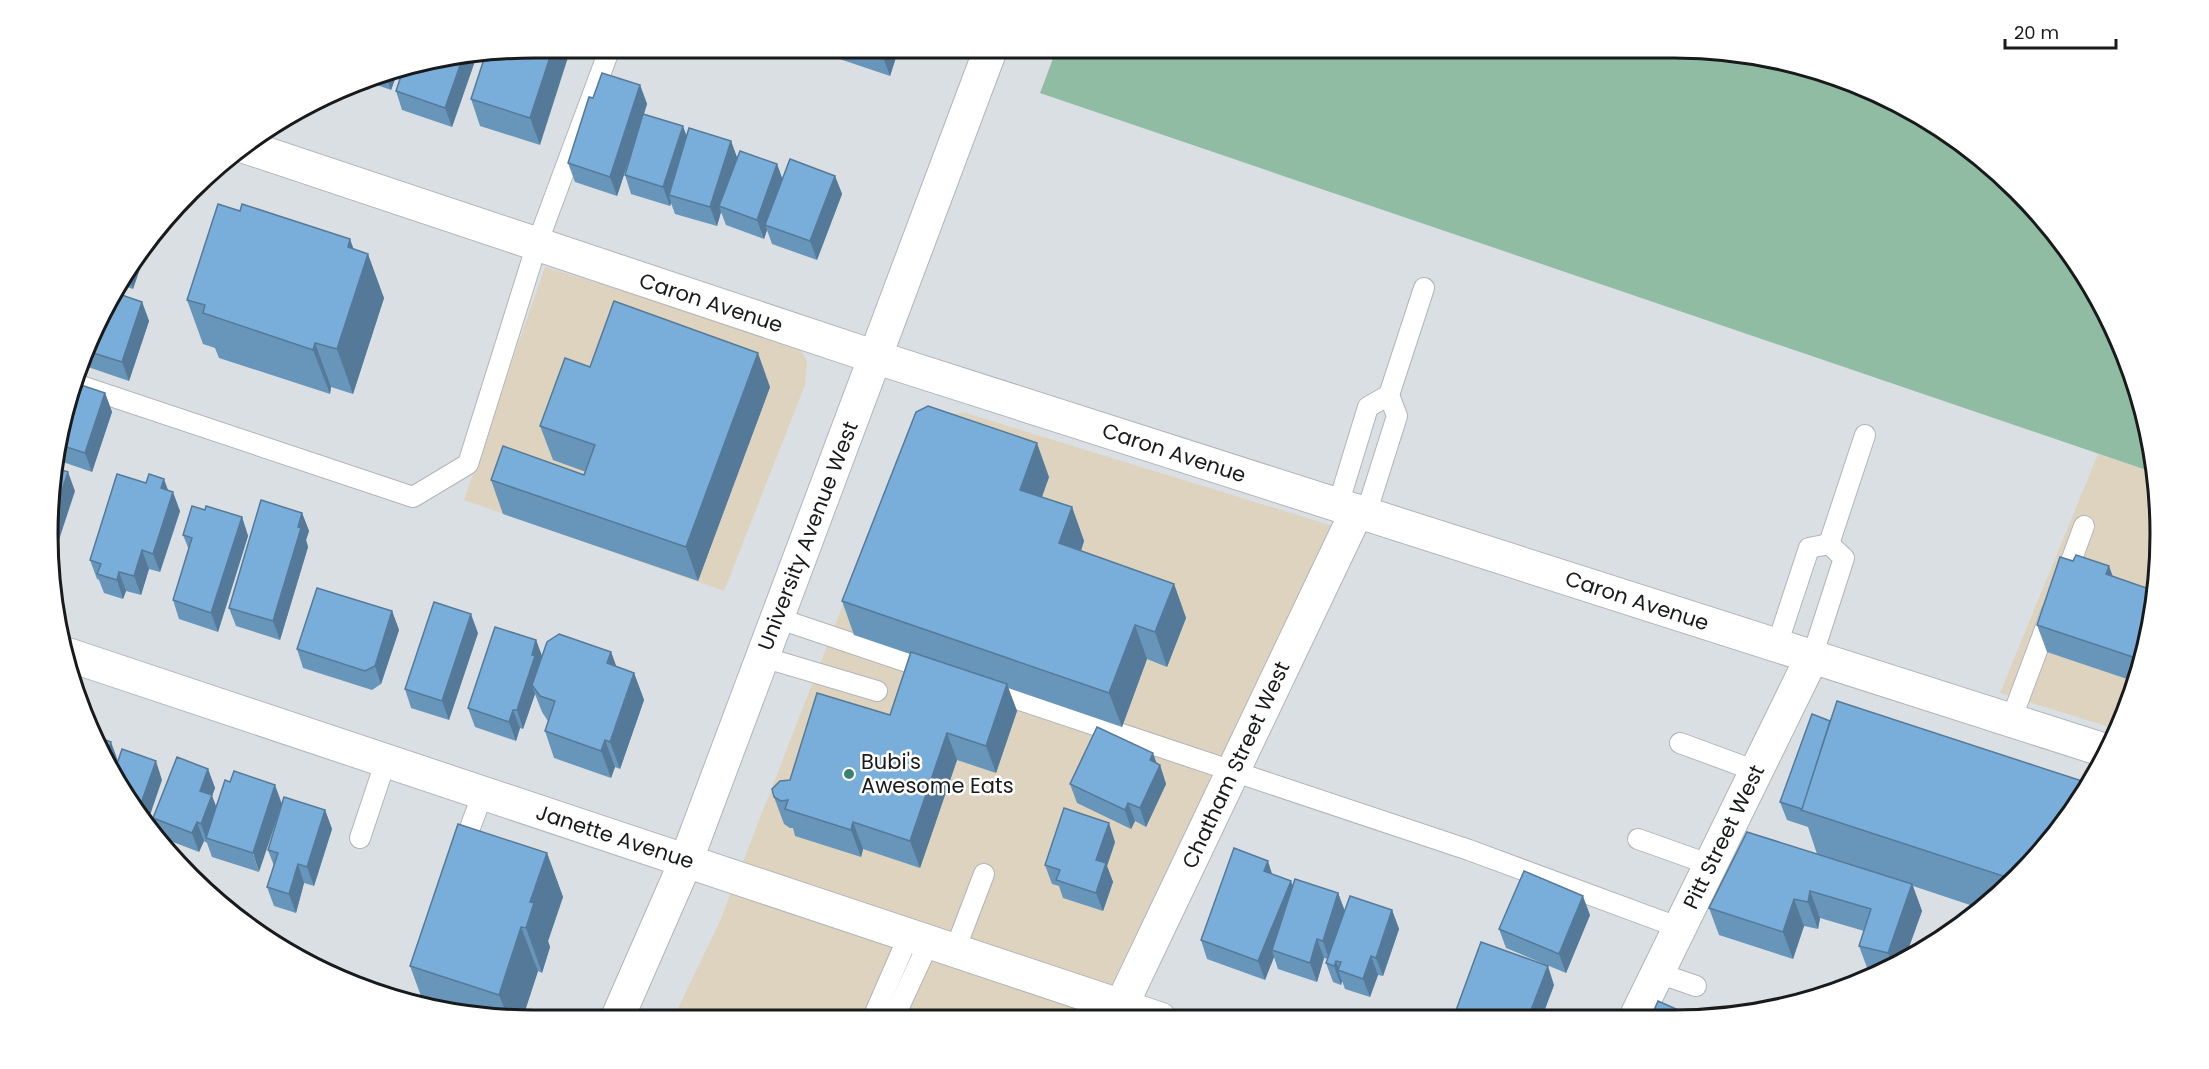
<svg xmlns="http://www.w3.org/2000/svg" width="2209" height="1069" font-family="Poppins,sans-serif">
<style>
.commercial{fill:#ded3bf}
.green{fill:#90bca3}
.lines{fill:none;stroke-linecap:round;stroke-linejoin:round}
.lane-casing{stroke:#b1b5b9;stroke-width:22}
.street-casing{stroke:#b1b5b9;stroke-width:35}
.secondary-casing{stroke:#b1b5b9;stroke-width:35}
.lane{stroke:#fff;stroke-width:20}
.street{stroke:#fff;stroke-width:33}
.secondary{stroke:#fff;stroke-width:33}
.wall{fill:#6896bb}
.shaded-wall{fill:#557a99}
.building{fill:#79aeda;stroke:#557a99;stroke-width:1.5}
.poi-dot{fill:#3d7f71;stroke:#fff;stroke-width:2}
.labels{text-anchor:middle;stroke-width:5;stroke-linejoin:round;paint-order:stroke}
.street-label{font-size:21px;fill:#181a1b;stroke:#fff}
.poi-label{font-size:21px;fill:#181a1b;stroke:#fff;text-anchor:start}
.rim{fill:none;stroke:#181a1b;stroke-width:3}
</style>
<rect width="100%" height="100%" fill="#dadfe3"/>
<g class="commercial">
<polygon points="545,267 797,344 807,361 805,385 724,591 464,500"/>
<polygon points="966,413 1333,526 1095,1019 672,1021 720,921 909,435 936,414"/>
<polygon points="2098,454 2155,473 2161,535 2152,630 2124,721 2119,730 2000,693"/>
</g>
<path class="green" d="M1057,48H1675C1738,54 1802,60 1861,85C2016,151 2138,304 2155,473L1040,93Z"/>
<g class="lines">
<g class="lane-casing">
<g id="lane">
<polyline points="78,385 413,497 468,464 537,244 610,48"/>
<polyline points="1338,505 1368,407 1389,395 1424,288"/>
<polyline points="1366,514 1397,416 1389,395"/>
<polyline points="1829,544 1865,435"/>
<polyline points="2062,586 2084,526"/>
<polyline points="777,618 931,670"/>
<polyline points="1777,645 1809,548 1829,544"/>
<polyline points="763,657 877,691"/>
<polyline points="1812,657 1844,558 1829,544"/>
<polyline points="987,689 1469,850 1680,928"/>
<polyline points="2011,720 2051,613"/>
<polyline points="1680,743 1756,771"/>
<polyline points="360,838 386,760"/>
<polyline points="1638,839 1711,865"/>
<polyline points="461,852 483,793"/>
<polyline points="955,950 984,874"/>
<polyline points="1658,973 1696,986"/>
<polyline points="872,1020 909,935"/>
<polyline points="893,1020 929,942"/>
</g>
</g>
<g class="street-casing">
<g id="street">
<polyline points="243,146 875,357 2107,751"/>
<polyline points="69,655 1160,1019"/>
<polyline points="1636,1017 1812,657"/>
<polyline points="1115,1019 1357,511"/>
</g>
</g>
<g class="secondary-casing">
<polyline id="secondary" points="616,1021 686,861 991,48"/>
</g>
<use href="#lane" class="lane"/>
<use href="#street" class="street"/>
<use href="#secondary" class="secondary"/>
</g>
<g class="wall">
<polygon points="534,48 540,145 480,126 471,99"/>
<polygon points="807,48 899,48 890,76"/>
<polygon points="476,58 452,127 402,110 396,91"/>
<polygon points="398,71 391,90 371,83 368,90 355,86 378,74"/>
<polygon points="640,85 647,104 644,114 687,137 731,141 737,158 777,164 782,179 835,176 842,194 817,260 772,244 767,230 764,239 726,225 721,212 717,226 675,214 671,203 670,206 631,194 625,175 633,148 617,196 575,182 568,163 593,98"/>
<polygon points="150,239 133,289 118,284"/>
<polygon points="354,249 384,298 353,394 331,387 330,394 219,358 215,348 203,344 187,300"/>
<polygon points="113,292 142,302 149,321 129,381 85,366"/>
<polygon points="590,367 770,387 698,581 503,514 491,480 584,475 586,472 553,460 540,426"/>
<polygon points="105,393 112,412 92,472 57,460 57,439"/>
<polygon points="1049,477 1042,497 1072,507 1084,541 1081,551 1174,584 1186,618 1167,667 1147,659 1122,727 1008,688 1017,711 996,773 957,760 920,868 863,849 861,857 795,836 793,828 790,828 784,824 774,797 790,780 890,715 910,654 854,635 842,601"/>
<polygon points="168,490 180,511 160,572 149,569 141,595 126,591 123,599 104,593 99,580 97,579 90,560"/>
<polygon points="205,510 242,517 248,536 218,632 179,619 173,600 189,550 183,535"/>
<polygon points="302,513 309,531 306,540 308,547 280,640 236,626 229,608"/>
<polygon points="2113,577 2152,630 2136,682 2047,652 2037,625"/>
<polygon points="392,611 399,630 381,684 372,690 303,668 297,649"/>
<polygon points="478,633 449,720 411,708 405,689"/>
<polygon points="536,640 542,656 611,652 616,666 634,673 644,700 620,769 615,767 611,778 554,758 545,731 548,721 542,712 535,694 523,729 520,728 516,741 475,727 468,708"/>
<polygon points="1157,764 1160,765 1166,784 1146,827 1135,821 1131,829 1077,803 1070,784"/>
<polygon points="208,769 215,788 212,796 216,806 230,782 259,872 212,857 207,843 204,841 199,852 160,837 153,818"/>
<polygon points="1780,802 2061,830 1982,909 1913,886 1922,911 1905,958 1877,975 1869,973 1859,946 1864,931 1820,918 1818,929 1804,926 1793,959 1719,935 1709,908 1817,854 1808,827 1787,820"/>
<polygon points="325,810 332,829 314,886 304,883 296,913 274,906 267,887 274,866 268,850"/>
<polygon points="1115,842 1107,866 1113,882 1103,911 1063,898 1059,886 1052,884 1045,865"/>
<polygon points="547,853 563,897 548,941 550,947 542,973 538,971 522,1020 439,1012 425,1007 410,966"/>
<polygon points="1273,874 1293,885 1338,893 1345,911 1392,910 1399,929 1383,976 1378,975 1370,997 1345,989 1342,981 1341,985 1333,982 1326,963 1328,959 1324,958 1317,982 1278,969 1274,957 1265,980 1207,959 1201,940"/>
<polygon points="1590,915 1566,973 1506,948 1499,929"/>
<polygon points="1554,985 1542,1017 1456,1018 1455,1013"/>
</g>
<g class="shaded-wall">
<polygon points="553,48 571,48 540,145 530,118"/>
<polygon points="880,48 899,48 890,76 880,49"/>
<polygon points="476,58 452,127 445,108 462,60"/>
<polygon points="398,71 391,90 385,73"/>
<polygon points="369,79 371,83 368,90 365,81"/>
<polygon points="640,85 647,104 617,196 610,177"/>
<polygon points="683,126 690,145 669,195 671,203 670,206 663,187"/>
<polygon points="731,141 738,160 719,206 721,212 717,226 710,207"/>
<polygon points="777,164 784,183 765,225 767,230 764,239 757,220"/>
<polygon points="835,176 842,194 817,260 810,241"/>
<polygon points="150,239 133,289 127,272"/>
<polygon points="350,239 362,272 368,254 384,298 353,394 337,349 348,247"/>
<polygon points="142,302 149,321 129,381 122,362"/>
<polygon points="315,343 331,387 330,394 313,350"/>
<polygon points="758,353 770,387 698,581 686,547"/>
<polygon points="105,393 112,412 92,472 85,453"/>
<polygon points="1037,443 1049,477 1032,524 1020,490"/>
<polygon points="68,472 75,491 54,555 55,511"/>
<polygon points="164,479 171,498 161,488"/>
<polygon points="173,492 180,511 160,572 153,554"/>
<polygon points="1072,507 1084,541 1072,577 1059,543"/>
<polygon points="302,513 309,531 306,540 308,547 280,640 273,621"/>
<polygon points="242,517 248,536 218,632 211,613"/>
<polygon points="142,550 149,569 141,595 134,576"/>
<polygon points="2109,566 2119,593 2106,574"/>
<polygon points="119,572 126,591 123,599 117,580"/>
<polygon points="1174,584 1186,618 1167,667 1155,632"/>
<polygon points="392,611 399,630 381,684 375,666"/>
<polygon points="471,614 478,633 449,720 442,701"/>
<polygon points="1135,625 1147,659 1122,727 1109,693"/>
<polygon points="536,640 543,659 532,685 535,694 523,729 517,710"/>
<polygon points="611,652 621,679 607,663"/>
<polygon points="634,673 644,700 620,769 610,742"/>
<polygon points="1007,684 1017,711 996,773 986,746"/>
<polygon points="513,710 520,728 516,741 509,722"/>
<polygon points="947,733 957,760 920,868 910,841"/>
<polygon points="605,740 615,767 611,778 601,751"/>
<polygon points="111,742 118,761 113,774 105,761"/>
<polygon points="1153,753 1158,767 1160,765 1166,784 1146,827 1140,808 1150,760"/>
<polygon points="156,761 162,780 146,827 138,812"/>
<polygon points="208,769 215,788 212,796 219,814 206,838 201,824 200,791"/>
<polygon points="275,785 282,804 259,872 253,853"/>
<polygon points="1128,803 1135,821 1131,829 1125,810"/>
<polygon points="325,810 332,829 314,886 307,867"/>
<polygon points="197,822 204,841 199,852 192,833"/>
<polygon points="853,822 863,849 861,857 851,830"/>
<polygon points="1109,823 1115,842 1107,866 1113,882 1103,911 1096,893 1096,860"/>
<polygon points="547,853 563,897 548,941 550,947 542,973 526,928 530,902"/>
<polygon points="1268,861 1274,880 1264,871"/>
<polygon points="298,864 304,883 296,913 289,894"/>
<polygon points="1291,881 1298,900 1272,950 1274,957 1265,980 1258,961"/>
<polygon points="1912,884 1922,911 1905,958 1892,966 1888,953"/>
<polygon points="1810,891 1820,918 1818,929 1808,902"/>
<polygon points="1338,893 1345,912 1329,959 1323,941"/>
<polygon points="1583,896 1590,915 1566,973 1559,954"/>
<polygon points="1794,899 1804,926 1793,959 1783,932"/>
<polygon points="1392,910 1399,929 1383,976 1376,958"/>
<polygon points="521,927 538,971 522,1020 508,1018 499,995"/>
<polygon points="1317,939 1324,958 1317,982 1310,963"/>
<polygon points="1371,956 1378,975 1370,997 1363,979"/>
<polygon points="1336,961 1340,971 1338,970 1342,981 1341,985 1334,966"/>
<polygon points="1548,966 1554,985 1542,1017 1528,1018"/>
</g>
<g class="building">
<polygon points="534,48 553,48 530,118 471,99 485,56"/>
<polygon points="462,60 445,108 396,91 403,70"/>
<polygon points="602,73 640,85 610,177 568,163 589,97 593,98"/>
<polygon points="643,114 683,126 663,187 625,175"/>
<polygon points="689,128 731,141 710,207 669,195"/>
<polygon points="740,151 777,164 757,220 719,206"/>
<polygon points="790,159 835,176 810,241 765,225"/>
<polygon points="218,204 240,211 242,204 350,239 348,247 368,254 337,349 315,343 313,350 203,313 205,305 187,300"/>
<polygon points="113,292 142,302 122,362 90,352"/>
<polygon points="614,301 758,353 686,547 491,480 503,446 584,475 595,445 540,426 565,358 590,367"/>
<polygon points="78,384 105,393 85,453 57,444 57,439"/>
<polygon points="928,406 1037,443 1020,490 1072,507 1059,543 1174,584 1155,632 1135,625 1109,693 842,601 916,412"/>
<polygon points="56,468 68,472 55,511"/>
<polygon points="117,474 146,483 149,474 164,479 161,488 173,492 153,554 142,550 134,576 119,572 117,580 97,574 101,564 90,560"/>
<polygon points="261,500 302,513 298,527 301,528 273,621 229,608"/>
<polygon points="192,506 205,510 206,506 242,517 211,613 173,600 192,538 183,535"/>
<polygon points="2076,555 2109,566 2106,574 2155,591 2152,630 2142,660 2037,625 2060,557 2073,561"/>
<polygon points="317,588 392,611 375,666 365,671 297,649"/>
<polygon points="434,602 471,614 442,701 405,689"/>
<polygon points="495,627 536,640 532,655 535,656 517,710 513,710 509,722 468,708"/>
<polygon points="559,634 611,652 607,663 634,673 610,742 605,740 601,751 545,731 555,701 540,696 532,685 547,642"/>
<polygon points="911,652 1007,684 986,746 947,733 910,841 853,822 851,830 785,809 788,800 781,801 774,797 772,789 780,781 790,780 817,693 890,715"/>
<polygon points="1837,701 2088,783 2061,830 2012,879 1801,810"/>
<polygon points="1812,714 1830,721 1802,809 1780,802"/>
<polygon points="1097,727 1153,753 1150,760 1160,765 1140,808 1128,803 1125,810 1070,784"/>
<polygon points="94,736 111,742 105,761 98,750"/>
<polygon points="122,749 156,761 138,812 110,769 115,770"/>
<polygon points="177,757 208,769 200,791 212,795 201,824 197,822 192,833 153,818"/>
<polygon points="234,771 275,785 253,853 206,838 225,780 230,782"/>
<polygon points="284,797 325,810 307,867 298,864 289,894 267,887 278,853 268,850"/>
<polygon points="1064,808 1109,823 1096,860 1106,863 1096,893 1056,880 1060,870 1045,865"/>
<polygon points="458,824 547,853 530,902 534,903 526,928 521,927 499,995 410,966"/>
<polygon points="1747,832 1912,884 1888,953 1859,946 1871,909 1810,891 1808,902 1794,899 1783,932 1709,908"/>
<polygon points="1234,848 1268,861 1264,871 1291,881 1258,961 1201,940"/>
<polygon points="1524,871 1583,896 1559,954 1499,929"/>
<polygon points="1295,879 1338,893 1323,941 1317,939 1310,963 1272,950"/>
<polygon points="1350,896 1392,910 1376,958 1371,956 1363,979 1338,970 1341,962 1336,961 1334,966 1326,963"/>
<polygon points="1481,942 1548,966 1528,1018 1468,1018 1455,1013"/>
<polygon points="1658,1001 1694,1017 1651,1017"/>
</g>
<circle class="poi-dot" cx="849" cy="774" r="6"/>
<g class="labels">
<g class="street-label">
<text transform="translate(711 303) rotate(18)" y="7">Caron Avenue</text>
<text transform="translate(1174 453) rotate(18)" y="7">Caron Avenue</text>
<text transform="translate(808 536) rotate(-69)" y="7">University Avenue West</text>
<text transform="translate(1637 601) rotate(18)" y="7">Caron Avenue</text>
<text transform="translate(1236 765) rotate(-65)" y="7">Chatham Street West</text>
<text transform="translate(615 837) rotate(18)" y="7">Janette Avenue</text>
<text transform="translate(1724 837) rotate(-64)" y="7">Pitt Street West</text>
</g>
<g class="poi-label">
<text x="861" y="769">Bubi's<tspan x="861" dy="24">Awesome Eats</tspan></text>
</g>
</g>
<path d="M0 0H2209V1069H0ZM534 58H1674A476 476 0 0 1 2150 534V534A476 476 0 0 1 1674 1010H534A476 476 0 0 1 58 534V534A476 476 0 0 1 534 58Z" fill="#fff" fill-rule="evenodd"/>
<path class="rim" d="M534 58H1674A476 476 0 0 1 2150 534V534A476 476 0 0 1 1674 1010H534A476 476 0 0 1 58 534V534A476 476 0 0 1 534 58Z"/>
<path d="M2005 39v9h111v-9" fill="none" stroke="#181a1b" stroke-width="3"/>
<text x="2014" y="39" font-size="18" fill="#181a1b" stroke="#ffffff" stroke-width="4.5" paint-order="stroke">20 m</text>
</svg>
